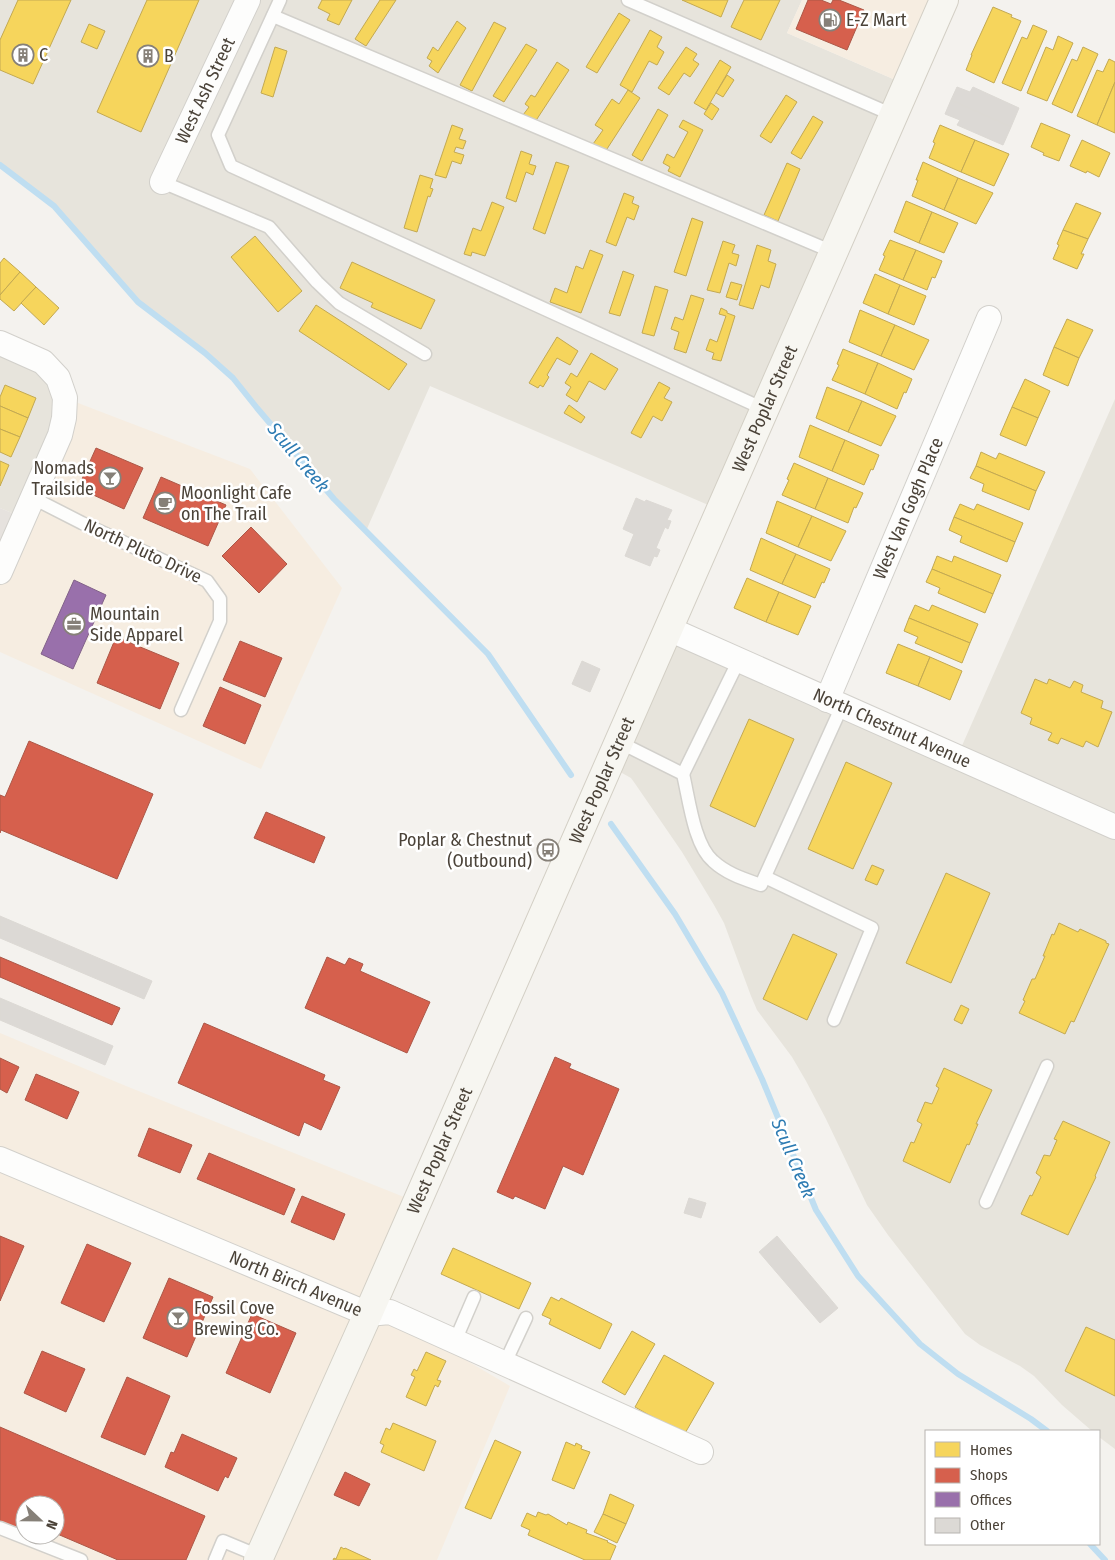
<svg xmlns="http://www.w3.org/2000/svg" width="1115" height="1560" font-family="'Fira Sans Condensed',sans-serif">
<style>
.residential{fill:#e7e4dc}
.commercial{fill:#f6ede1;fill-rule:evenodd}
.industrial{fill:#e6e2de}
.homes{fill:#f6d55c;stroke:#c3a952}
.shops{fill:#d6604d;stroke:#ac5747}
.offices{fill:#9970ab;stroke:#826289}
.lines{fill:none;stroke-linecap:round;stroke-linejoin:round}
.stream{stroke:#bfdef1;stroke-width:6}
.building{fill:#dcd9d5;stroke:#dcd9d4}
.lane-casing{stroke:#d2d0cb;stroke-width:15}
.street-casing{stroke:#d2d0cb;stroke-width:26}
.secondary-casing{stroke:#d3cfc5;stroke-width:30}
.lane{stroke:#fdfdfc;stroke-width:12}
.street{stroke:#fdfdfc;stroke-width:24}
.secondary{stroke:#f7f6f1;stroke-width:28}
.labels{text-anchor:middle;stroke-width:5;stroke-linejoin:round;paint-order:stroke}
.poi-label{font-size:18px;fill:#4b4339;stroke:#fff;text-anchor:start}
.street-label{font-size:18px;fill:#4b4339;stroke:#fff}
.water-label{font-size:19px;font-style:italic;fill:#2d7bb2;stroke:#fff}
</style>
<rect width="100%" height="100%" fill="#f4f2ee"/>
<g class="residential">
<polygon points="0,0 802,0 787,33 907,85 720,510 430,386 366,531 334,499 257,408 233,378 205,353 138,302 54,206 0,165"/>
<polygon points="0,343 43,362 65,398 24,518 0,508"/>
<polygon points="1115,399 1115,1449 1099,1437 1099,1431 1092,1431 1062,1405 1034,1376 1020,1366 980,1345 965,1334 888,1235 867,1205 826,1119 806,1081 792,1057 757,1010 751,996 724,923 714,905 682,852 636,785 631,778 622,773 611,760 669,629 957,757"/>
</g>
<g class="commercial">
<polygon points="802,0 944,0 907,85 787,33"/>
<polygon points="65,398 250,469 342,588 261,769 0,652 0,572"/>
<path d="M0,1033L126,1086L404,1197L362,1299L510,1386L437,1560H0ZM25,1505H55V1535H25Z"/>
</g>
<polygon class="industrial" points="0,508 24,518 0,572"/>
<g class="homes">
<polygon points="18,0 71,0 33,84 0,70 0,40"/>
<polygon points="147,0 199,0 141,132 97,112"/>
<polygon points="322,0 352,0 339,25 327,20 330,14 318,8"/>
<polygon points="380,0 396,0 366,46 355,39"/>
<polygon points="682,0 728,0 721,17"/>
<polygon points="744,0 780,0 761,40 731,27"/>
<polygon points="993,7 1012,15 1011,17 1021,21 994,83 966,70 972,55 971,55"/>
<polygon points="619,13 630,20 597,73 586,67"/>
<polygon points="457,21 466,28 438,73 429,66 432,61 427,58 433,47 438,51"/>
<polygon points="494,22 506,28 472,91 460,85"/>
<polygon points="89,24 105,31 97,49 81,42"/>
<polygon points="1033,25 1047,31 1021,91 1002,83 1022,37 1027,39"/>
<polygon points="650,30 662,37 657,47 664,52 657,65 649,61 632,92 620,85"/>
<polygon points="1058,36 1073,43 1047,101 1027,93 1046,47 1053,50"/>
<polygon points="526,44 537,50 504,102 493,96"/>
<polygon points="275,47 287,51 273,97 261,93"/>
<polygon points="686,47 697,54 693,60 699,64 690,77 684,73 669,95 658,88"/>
<polygon points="1083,47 1098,54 1072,113 1052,104 1072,59 1077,61"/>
<polygon points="1109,59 1115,62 1115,82 1097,125 1077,116 1097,70 1103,72"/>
<polygon points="720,60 731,67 706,110 694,103"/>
<polygon points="557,62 569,70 535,122 523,115 529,107 525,104 531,95 535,97"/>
<polygon points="727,75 734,80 723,97 716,93"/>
<polygon points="1115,82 1115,133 1097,125"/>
<polygon points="628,90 640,98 605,152 593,144 603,130 595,125 612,99 619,104"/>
<polygon points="786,95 797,102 771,143 760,136"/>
<polygon points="711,103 719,109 712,120 704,114"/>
<polygon points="658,109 668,115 642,161 632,155"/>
<polygon points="813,116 823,122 801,159 791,153"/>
<polygon points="683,120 703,130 680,177 668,171 670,167 663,163 667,154 674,158 688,132 679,127"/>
<polygon points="1041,123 1070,135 1059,161 1043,155 1044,153 1031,147"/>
<polygon points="452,125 463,129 459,139 466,141 463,149 456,147 454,152 464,155 461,164 452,161 446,178 435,175"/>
<polygon points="940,125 975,140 961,172 929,158 935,143 933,142"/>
<polygon points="975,140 1009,154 994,186 961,172"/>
<polygon points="1082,140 1110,153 1099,177 1087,171 1086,173 1070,166"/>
<polygon points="521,151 532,155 529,164 536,166 533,175 526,172 516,202 506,198"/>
<polygon points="556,162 569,166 545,234 533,229"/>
<polygon points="923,162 958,178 944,210 912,196 918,180 916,180"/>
<polygon points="787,163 800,169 778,221 764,215"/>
<polygon points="420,175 433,179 430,188 433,189 430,197 428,196 417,232 404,228"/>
<polygon points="958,178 993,193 976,224 944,210"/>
<polygon points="624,193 634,197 632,203 639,206 634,220 627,217 616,246 606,242"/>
<polygon points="906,201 932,212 919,243 894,232"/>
<polygon points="492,202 504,207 485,256 472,252 471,256 464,254 473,228 481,231"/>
<polygon points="1076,203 1101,213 1088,239 1063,230"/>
<polygon points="932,212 958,223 944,253 919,243"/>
<polygon points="692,218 703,222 686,276 674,272"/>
<polygon points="1063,230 1088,239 1081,254 1084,254 1077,269 1053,259 1059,245 1057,244"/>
<polygon points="255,236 302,291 278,312 231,257"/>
<polygon points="890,240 916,250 903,280 879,270 885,256 883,255"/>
<polygon points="723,241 735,245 732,253 739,255 736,266 729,263 720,293 707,290"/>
<polygon points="757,245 771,250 768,261 776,264 769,288 761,285 753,309 739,305"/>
<polygon points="590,250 603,255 581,313 550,302 555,288 567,293 576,266 583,269"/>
<polygon points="916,250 942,261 935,278 932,277 927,290 903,280"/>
<polygon points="4,258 20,272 0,295 0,263"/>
<polygon points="352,262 435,300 421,329 371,307 373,303 340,288"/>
<polygon points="623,271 634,275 620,316 609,313"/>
<polygon points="20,272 36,287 14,311 0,299 0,295"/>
<polygon points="875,274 900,285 888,314 863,303"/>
<polygon points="731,282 742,285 737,300 726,297"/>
<polygon points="900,285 926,296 914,325 888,314"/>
<polygon points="655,286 668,290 654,336 642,333"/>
<polygon points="36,287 59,308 44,325 21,303"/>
<polygon points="691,295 704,299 686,353 674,349 679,332 671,329 675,317 683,320"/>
<polygon points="316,305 407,364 389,390 299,331"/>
<polygon points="721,308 727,311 727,313 735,316 721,361 712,359 714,353 706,350 710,339 717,342 726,316 719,314"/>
<polygon points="860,310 895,325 881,356 849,342"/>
<polygon points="1067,319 1093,330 1079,358 1054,347"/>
<polygon points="895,325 929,340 914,370 881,356"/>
<polygon points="557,337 578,351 570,365 557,358 547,375 549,377 543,387 540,385 538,388 529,383"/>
<polygon points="1054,347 1079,358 1068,386 1043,375"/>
<polygon points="843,349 878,363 865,394 832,380 839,365 837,364"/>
<polygon points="591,353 618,369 605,390 589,381 577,402 566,395 571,387 565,383 571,373 577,377"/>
<polygon points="878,363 912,379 906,393 904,392 897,409 865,394"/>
<polygon points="1025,379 1050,391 1038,418 1012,407"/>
<polygon points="659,382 670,388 664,398 672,402 662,421 653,416 641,438 631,433"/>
<polygon points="5,385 36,398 28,418 0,406 0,397"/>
<polygon points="827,387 862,401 848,432 816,418"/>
<polygon points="862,401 896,416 881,446 848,432"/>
<polygon points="569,405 585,417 581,423 564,413"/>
<polygon points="0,406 28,418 20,437 0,429"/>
<polygon points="1012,407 1038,418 1026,446 1000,435"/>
<polygon points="810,425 845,440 832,471 799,457"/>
<polygon points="0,429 20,437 11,457 0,452"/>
<polygon points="845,440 879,455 873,470 871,469 864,485 832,471"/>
<polygon points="981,452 996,459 999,453 1045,472 1036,491 976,466"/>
<polygon points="0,461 9,465 0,486"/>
<polygon points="794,463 828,478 815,509 782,495 789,480 787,479"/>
<polygon points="976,466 1036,491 1029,510 982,491 984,484 970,478"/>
<polygon points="828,478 863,493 856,508 854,507 848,523 815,509"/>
<polygon points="777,501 812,516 798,547 766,533"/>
<polygon points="960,504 974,510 977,504 1023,523 1015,542 954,517"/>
<polygon points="812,516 846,531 831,561 798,547"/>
<polygon points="954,517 1015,542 1007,562 960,542 962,536 949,530"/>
<polygon points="761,538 796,554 782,584 750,570"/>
<polygon points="796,554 830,569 824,583 822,582 815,598 782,584"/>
<polygon points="937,556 952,562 954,556 1001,575 993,594 932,569"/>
<polygon points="932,569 993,594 985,613 938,593 940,588 926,582"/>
<polygon points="747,578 779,592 766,622 734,608"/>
<polygon points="779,592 811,606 798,635 766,622"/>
<polygon points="915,605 929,611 932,605 978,624 970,643 909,618"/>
<polygon points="909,618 970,643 962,663 915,643 918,637 904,631"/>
<polygon points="898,644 930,657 918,686 886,673"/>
<polygon points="930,657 962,671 950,700 918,686"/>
<polygon points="1035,679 1047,684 1049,679 1070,688 1074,681 1083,685 1081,692 1103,701 1101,708 1112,712 1098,747 1086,741 1083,747 1061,738 1058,744 1048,740 1052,733 1030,724 1032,718 1021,713"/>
<polygon points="749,719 794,739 755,827 710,806"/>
<polygon points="846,762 892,783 853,869 808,849"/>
<polygon points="872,865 884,870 877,885 865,880"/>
<polygon points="946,873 990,893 951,983 906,963"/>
<polygon points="1059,923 1078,932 1080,929 1106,941 1106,943 1109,944 1074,1022 1071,1021 1065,1034 1019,1013 1025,1001 1023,1000 1032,979 1035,979 1045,956 1043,956 1052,934 1054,935"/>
<polygon points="793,934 837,954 807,1020 763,999"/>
<polygon points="961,1005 969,1009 962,1024 954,1020"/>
<polygon points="944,1068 992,1090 976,1124 978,1124 969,1145 967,1144 950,1183 903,1161 911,1142 914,1143 922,1124 917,1121 925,1102 932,1104 939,1088 936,1086"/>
<polygon points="1063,1121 1110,1142 1095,1176 1096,1177 1068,1235 1021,1214 1030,1195 1032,1196 1041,1177 1036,1173 1044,1155 1050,1156 1057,1140 1054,1139"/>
<polygon points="453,1248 531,1283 519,1309 441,1274"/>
<polygon points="551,1297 559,1301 561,1298 612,1324 600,1349 549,1324 551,1319 542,1315"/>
<polygon points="1086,1327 1115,1340 1115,1396 1065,1371"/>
<polygon points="632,1331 655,1344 625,1395 602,1382"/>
<polygon points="426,1352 446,1361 437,1380 441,1381 438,1387 435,1385 426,1406 406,1397 415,1377 411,1375 414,1369 417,1371"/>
<polygon points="664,1355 714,1383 684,1435 635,1407"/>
<polygon points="393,1423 436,1441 424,1471 381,1452 384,1445 380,1443 386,1428 390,1430"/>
<polygon points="495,1440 521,1452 491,1519 465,1508"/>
<polygon points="566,1442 575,1446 576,1443 582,1446 581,1449 590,1452 574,1489 552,1480"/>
<polygon points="610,1494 634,1505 626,1524 603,1514"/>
<polygon points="538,1512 546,1515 548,1514 567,1525 568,1522 587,1530 586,1533 608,1541 607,1542 616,1546 610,1560 585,1560 528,1535 530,1530 521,1526 527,1513 536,1517"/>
<polygon points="603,1514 626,1524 617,1543 594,1532"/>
<polygon points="341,1547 344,1549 345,1548 371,1560 333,1560 334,1558 336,1559"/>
</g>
<g class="shops">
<polygon points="808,0 821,0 831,4 833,0 839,0 864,10 847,50 796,29"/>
<polygon points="96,448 143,468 124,509 78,488"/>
<polygon points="161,477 226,505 208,546 143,518"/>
<polygon points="251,527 287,564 259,593 222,556"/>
<polygon points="116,637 179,663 160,709 97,683"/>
<polygon points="240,641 282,658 265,697 223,680"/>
<polygon points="220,687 261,705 245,744 203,726"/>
<polygon points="29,741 153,794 117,879 1,830 0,833 0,795 5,797"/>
<polygon points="266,812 325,837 314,863 254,838"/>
<polygon points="0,957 120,1008 112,1025 0,977"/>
<polygon points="327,957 345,965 349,958 363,964 360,971 430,1002 407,1053 305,1008"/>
<polygon points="204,1023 325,1075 323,1080 340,1087 321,1130 304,1122 299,1136 178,1083"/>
<polygon points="555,1057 571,1064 569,1068 619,1089 583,1175 563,1166 545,1209 515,1196 513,1199 497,1192"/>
<polygon points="0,1058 19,1067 7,1093 0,1089"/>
<polygon points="36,1074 79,1092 67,1119 25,1100"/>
<polygon points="149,1128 192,1145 180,1173 138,1156"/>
<polygon points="209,1153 295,1189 284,1215 197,1179"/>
<polygon points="302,1196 345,1214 334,1240 291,1222"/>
<polygon points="0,1236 24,1246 0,1301"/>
<polygon points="87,1244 131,1263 104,1322 61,1303"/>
<polygon points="169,1278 213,1297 187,1357 143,1338"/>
<polygon points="252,1314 296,1333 270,1393 226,1373"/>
<polygon points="42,1351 85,1369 66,1412 24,1393"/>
<polygon points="127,1377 170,1396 145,1455 101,1437"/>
<polygon points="0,1427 205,1516 186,1560 118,1560 55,1533 55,1505 25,1505 25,1520 22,1519 17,1531 0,1524"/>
<polygon points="182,1434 237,1458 228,1478 225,1476 218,1491 165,1467 171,1452 174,1453"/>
<polygon points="345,1472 370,1484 359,1506 334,1495"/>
</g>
<polygon class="offices" points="74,580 106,595 73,669 41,654"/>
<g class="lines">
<g class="stream">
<polyline points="0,165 54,206 138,302 205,353 233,378 257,408 334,499 488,654 571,775"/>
<polyline points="611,824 675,914 722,993 762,1079 816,1210 858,1276 920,1344 958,1374 1031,1419 1047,1431"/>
<polyline points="1090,1544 1105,1560"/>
</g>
</g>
<g class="building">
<polygon points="957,87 970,92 973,87 1019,108 1011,127 951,100"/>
<polygon points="951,100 1011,127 1003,145 957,125 960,120 945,114"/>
<polygon points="636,498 645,502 646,500 672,510 667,520 671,521 668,529 665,527 656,548 660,550 657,557 654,556 650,566 625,556 634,534 623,529"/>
<polygon points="582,661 600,669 590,692 572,684"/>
<polygon points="0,916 152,981 144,999 0,938"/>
<polygon points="0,998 113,1046 105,1065 0,1020"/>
<polygon points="689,1198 706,1203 701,1218 684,1213"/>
<polygon points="777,1236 838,1308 820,1323 759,1252"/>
</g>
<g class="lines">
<g class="lane-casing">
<g id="lane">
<polyline points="280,0 218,135 231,166 764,409"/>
<polyline points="628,0 893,115"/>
<polyline points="273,16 833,252"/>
<polyline points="162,182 269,227 317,282 339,303 425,354"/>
<polyline points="33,498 82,523 207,581 220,599 220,621 181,710"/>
<path d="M619,742L683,774C689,799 694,845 713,861C727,874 744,879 761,885L842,706"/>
<polyline points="683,774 739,660"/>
<polyline points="765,877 872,928 834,1020"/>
<polyline points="986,1202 1047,1066"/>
<polyline points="455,1341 474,1297"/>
<polyline points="505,1363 526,1318"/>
<polyline points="0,1528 81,1560"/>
<polyline points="215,1560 223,1541 259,1556"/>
</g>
</g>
<g class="street-casing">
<g id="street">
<path id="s1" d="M162,182L248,0"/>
<polyline points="0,343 43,362 58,378 65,398 64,418 60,435 0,572"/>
<path id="s2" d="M669,629L1115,827"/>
<path id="s3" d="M827,700L989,318"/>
<path id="s4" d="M0,1159L368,1314L390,1312L701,1452"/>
</g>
</g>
<g class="secondary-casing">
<g id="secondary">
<path id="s5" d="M258,1560L368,1314L944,0"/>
</g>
</g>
<use href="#lane" class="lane"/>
<use href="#street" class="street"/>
<use href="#secondary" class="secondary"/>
</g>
<defs>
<g id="fuel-ring" transform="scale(1.125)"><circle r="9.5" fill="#fff" stroke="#868078" stroke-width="1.5"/><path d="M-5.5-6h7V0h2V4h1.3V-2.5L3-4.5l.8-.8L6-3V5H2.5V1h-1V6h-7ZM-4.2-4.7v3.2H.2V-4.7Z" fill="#868078"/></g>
<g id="building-ring" transform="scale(1.125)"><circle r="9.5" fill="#fff" stroke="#868078" stroke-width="1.5"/><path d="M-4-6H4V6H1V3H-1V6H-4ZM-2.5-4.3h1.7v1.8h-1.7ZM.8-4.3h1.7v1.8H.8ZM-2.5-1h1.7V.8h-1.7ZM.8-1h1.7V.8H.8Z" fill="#868078"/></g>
<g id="bar-ring" transform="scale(1.125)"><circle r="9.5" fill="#fff" stroke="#868078" stroke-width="1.5"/><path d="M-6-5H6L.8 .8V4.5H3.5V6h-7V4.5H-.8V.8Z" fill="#868078"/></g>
<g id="cafe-ring" transform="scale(1.125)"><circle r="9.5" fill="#fff" stroke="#868078" stroke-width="1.5"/><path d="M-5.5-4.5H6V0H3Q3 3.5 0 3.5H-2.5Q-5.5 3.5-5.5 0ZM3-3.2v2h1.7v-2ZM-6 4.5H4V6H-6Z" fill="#868078"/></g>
<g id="office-ring" transform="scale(1.125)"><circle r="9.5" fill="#fff" stroke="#868078" stroke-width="1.5"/><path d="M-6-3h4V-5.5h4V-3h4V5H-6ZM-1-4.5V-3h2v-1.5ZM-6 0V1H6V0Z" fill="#868078"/></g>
<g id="bus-ring" transform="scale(1.125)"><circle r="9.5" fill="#fff" stroke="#868078" stroke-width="1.5"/><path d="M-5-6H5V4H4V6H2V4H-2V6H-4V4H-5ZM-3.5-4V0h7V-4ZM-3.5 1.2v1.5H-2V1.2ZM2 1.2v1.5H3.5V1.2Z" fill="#868078"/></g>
</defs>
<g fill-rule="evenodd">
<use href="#fuel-ring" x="830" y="20"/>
<use href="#building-ring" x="23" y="55"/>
<use href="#building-ring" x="148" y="56"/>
<use href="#bar-ring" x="110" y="478"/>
<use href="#cafe-ring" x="165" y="503"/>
<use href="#office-ring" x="74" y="624"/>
<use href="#bus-ring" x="548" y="850"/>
<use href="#bar-ring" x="178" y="1318"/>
</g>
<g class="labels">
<g class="poi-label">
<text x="846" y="26">E-Z Mart</text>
<text x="39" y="61">C</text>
<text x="164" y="62">B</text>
<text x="94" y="474" text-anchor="end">Nomads<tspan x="94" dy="21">Trailside</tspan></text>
<text x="181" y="499">Moonlight Cafe<tspan x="181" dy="21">on The Trail</tspan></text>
<text x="90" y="620">Mountain<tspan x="90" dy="21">Side Apparel</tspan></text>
<text x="532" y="846" text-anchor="end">Poplar &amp; Chestnut<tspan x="532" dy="21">(Outbound)</tspan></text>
<text x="194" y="1314">Fossil Cove<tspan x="194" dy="21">Brewing Co.</tspan></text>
</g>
<g class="street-label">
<text dy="6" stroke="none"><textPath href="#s1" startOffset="101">West Ash Street</textPath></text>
<text dy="6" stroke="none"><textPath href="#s5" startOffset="1258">West Poplar Street</textPath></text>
<text dy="6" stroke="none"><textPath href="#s3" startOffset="208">West Van Gogh Place</textPath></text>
<text transform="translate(143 551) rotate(25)" y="6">North Pluto Drive</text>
<text dy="6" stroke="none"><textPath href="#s2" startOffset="244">North Chestnut Avenue</textPath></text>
<text dy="6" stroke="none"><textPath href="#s5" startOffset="852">West Poplar Street</textPath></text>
<text dy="6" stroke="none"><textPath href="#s5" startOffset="448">West Poplar Street</textPath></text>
<text dy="6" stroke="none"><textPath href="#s4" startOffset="321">North Birch Avenue</textPath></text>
</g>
<g class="water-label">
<text transform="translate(299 457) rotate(50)" y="7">Scull Creek</text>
<text transform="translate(794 1158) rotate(67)" y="7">Scull Creek</text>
</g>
</g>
<rect x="925" y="1430" width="175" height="115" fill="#ffffff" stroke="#b7b4b0"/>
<rect x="935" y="1442" width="25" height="15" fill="#f6d55c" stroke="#b7b4b0"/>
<text x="970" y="1455" font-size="15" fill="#4b4339">Homes</text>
<rect x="935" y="1468" width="25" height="15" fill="#d6604d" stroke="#b7b4b0"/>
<text x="970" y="1480" font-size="15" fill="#4b4339">Shops</text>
<rect x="935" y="1492" width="25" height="15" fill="#9970ab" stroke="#b7b4b0"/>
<text x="970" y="1505" font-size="15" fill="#4b4339">Offices</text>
<rect x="935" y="1518" width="25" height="15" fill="#dcd9d5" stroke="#b7b4b0"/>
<text x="970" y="1530" font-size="15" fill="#4b4339">Other</text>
<g transform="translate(40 1520) rotate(112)"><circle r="24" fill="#ffffff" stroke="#b7b4b0"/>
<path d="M0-4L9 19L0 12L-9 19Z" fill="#868078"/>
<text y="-8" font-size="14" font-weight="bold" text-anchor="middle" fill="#4b4339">N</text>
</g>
</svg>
